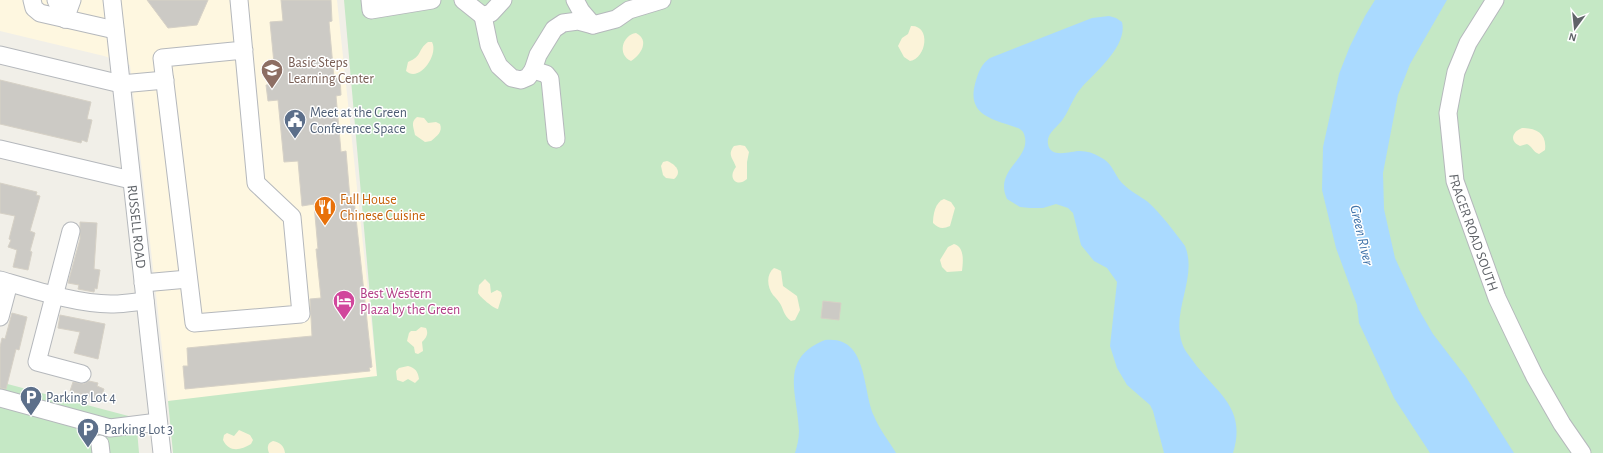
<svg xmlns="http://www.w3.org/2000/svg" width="1603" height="453" font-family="'Alegreya Sans',sans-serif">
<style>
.commercial{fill:#fef7e0}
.green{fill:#c5e8c5}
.sand{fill:#fbf3d9}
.water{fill:#aadaff}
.building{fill:#cccac5;stroke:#d6d1c6}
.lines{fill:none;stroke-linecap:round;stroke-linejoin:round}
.minor-casing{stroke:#b5b8bc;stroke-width:19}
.minor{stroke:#fff;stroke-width:17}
.labels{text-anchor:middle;stroke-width:3;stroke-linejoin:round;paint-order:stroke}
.education-label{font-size:14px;fill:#785e54;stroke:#fff;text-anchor:start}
.service-label{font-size:14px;fill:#4e5e75;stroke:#fff;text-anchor:start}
.food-label{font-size:14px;fill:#c56008;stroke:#fff;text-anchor:start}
.street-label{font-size:14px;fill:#5f6368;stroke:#fff}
.hotel-label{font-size:14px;fill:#b23c85;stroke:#fff;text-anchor:start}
.water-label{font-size:15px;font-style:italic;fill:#4174aa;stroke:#fff}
</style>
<rect width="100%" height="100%" fill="#f1efe8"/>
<polygon class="commercial" points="0,0 337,0 378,385 168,401 130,65 104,56 0,31"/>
<g class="green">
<polygon points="344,0 1603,0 1603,453 173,453 168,401 377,376"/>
<polygon points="0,382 136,418 139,453 0,453"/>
</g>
<g class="sand">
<path d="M911,26C931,25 927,58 910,61L904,57L898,46L902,38L908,34Z"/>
<path d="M636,33C650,40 641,55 631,61C617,55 622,35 636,33Z"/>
<path d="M428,42H432C439,55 419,83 406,71L408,62C423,56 417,50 428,42Z"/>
<path d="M417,117L424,118L428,123L436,122L440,124C443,132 437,136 431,141L425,142L415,135C414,128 410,122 417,117Z"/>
<path d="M1522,128C1537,128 1547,134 1545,150L1539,154C1533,152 1532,146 1527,144L1520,146C1509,141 1512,132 1522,128Z"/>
<path d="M740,145L745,146L749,152L747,162V179C737,188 727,178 736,167C733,158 727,155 734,146Z"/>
<path d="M667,161C675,164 683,172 674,179L666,178L663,175L661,166L663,162Z"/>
<path d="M944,199L951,202L955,208L950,226C943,229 939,229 933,223C933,215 935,202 944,199Z"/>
<path d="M954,244C965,247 963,262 962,271L947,272L942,267L940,260L948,247Z"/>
<path d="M774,268L777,269L781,271L783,286L797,296L800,310L795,320L791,321C783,315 784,309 779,302C777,299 775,297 773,295C767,287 766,274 774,268Z"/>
<path d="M485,279L490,284L491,293L497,290L501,292L502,296L498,309C493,308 480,297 478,293L479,285Z"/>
<path d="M421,327L426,328C429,334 426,338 422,342L423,351L418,354L415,353L414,347L407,341L409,333L411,331H416Z"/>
<path d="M408,366C415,368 418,371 419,379L415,383L408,379L403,382L397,380L396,371L399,368Z"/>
<path d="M239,430L250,435L253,440L251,444C241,450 229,453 223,440L224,435L227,433L234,436Z"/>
<path d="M273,441C279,442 284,445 285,453H269C267,448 267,443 273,441Z"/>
</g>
<g class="water">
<polygon points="1375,0 1447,0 1410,64 1398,95 1383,173 1384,209 1395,258 1419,310 1433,334 1466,377 1514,453 1430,453 1394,398 1359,323 1357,305 1336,248 1322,190 1323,147 1339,74 1350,46 1365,16"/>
<path d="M1109,16L1116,18L1122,22C1128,46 1095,72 1082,87C1073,97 1070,109 1063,119C1058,127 1046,133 1048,144C1050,159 1071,151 1080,151C1087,151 1094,153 1100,157C1113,163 1114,175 1123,184C1130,191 1140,196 1148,202C1162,215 1174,231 1185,246C1198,277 1171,311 1182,343C1184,350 1189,355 1193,361C1217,394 1247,407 1233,453H1164L1153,411L1150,405L1127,385L1117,368L1110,346L1117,282L1107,268L1094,261L1081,245L1073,213L1068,208L1056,204L1043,208H1030L1020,207L1007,199C993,169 1033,159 1024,134C1022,128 1014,127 1009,125C986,118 968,111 975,84C978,73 981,64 990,58L1092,18Z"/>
<path d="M825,340C868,335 862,389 874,416C879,429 889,441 896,453H795C797,446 799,439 799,431C798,394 778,359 825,340Z"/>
</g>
<g class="building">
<polygon points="147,0 208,0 197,25 168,28"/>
<polygon points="281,0 331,0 332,21 329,22 334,78 340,77 341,95 336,96 341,152 346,151 350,199 354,199 372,367 369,368 370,371 185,389 183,366 188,366 187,348 312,336 310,299 321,298 316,249 318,249 314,204 302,206 298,161 284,162 278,100 268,101 266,85 276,84 270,22 283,21"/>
<polygon points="0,80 91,102 87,119 92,120 87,142 82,140 81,143 0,124"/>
<polygon points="0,183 37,192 36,195 40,196 30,231 35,233 30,251 32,252 28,270 13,267 17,250 8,247 11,240 9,239 15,216 0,213"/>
<polygon points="80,222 97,223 94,269 100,270 97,289 95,288 94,292 78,289 79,285 68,283 80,239"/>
<polygon points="823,301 841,303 839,320 821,318"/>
<polygon points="12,313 27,317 19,350 16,349 6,389 0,388 0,347 2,338 5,339"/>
<polygon points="60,315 105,324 98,359 74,353 80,332 58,328"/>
<polygon points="89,381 98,383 97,386 104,389 100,400 70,391 73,382 84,384"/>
</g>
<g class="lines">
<g class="minor-casing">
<g id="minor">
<polyline points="32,0 34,8 40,13 115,30"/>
<polyline points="56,0 65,19"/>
<path id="s1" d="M112,0L162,453"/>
<path d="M239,0C245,61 250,122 256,183L292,217L301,314L194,323L162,58L244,50"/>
<polyline points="370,0 371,10 432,0"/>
<polyline points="463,0 483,16 491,13 503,0"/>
<polyline points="575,0 581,11 593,25"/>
<path id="s2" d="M1495,0L1468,43L1456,72L1452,92L1448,113L1455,181L1497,298L1516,338L1535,377L1562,424L1582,453"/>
<polyline points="483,16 489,45 499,66 512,78 521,80 528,77 533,70 538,55 554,29 563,23 578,21 593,25 616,19 629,10 662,0"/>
<polyline points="65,19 72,0"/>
<polyline points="0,55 121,84 165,80"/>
<polyline points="533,70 546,74 550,79 556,139"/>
<polyline points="0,149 131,180"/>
<polyline points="71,231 37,362 82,374"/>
<path d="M0,280C34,290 80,305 114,304C124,304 135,302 145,301"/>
<polyline points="143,283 188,279"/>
<polyline points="0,317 9,283"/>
<polyline points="0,398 110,428 158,422"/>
<polyline points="100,444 101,453"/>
</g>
</g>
<use href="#minor" class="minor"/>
</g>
<defs>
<g id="school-pin" transform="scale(1.15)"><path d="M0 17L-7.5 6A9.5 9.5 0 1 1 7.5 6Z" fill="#8d6e63" stroke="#fff"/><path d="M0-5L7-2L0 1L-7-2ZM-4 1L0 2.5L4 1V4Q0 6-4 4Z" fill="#fff"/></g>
<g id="civic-pin" transform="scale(1.15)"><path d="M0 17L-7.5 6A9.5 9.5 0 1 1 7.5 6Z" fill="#5c6f8a" stroke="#fff"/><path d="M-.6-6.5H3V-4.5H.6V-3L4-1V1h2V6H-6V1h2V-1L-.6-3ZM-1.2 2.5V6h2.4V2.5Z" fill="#fff"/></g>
<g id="restaurant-pin" transform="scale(1.15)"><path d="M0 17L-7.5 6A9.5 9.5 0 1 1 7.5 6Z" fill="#e8710a" stroke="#fff"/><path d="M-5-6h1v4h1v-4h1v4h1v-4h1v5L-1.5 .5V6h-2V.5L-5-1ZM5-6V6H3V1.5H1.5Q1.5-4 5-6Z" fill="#fff"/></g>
<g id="hotel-pin" transform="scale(1.15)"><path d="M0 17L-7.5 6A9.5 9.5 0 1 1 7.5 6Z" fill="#d1479c" stroke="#fff"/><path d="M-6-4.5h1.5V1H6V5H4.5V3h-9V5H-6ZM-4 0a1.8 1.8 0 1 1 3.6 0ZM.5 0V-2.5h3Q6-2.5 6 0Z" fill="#fff"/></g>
<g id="parking-pin" transform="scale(1.15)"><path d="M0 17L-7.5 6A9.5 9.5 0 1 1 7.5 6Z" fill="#5c6f8a" stroke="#fff"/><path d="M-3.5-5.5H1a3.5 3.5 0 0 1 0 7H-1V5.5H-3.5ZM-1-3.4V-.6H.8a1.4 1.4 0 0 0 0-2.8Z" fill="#fff"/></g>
</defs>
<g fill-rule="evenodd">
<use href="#school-pin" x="272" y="70"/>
<use href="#civic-pin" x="295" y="120"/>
<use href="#restaurant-pin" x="325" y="207"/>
<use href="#hotel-pin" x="344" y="301"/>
<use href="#parking-pin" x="31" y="397"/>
<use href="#parking-pin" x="88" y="429"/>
</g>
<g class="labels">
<g class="education-label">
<text x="288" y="67">Basic Steps<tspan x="288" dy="16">Learning Center</tspan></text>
</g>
<g class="service-label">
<text x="310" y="117">Meet at the Green<tspan x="310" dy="16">Conference Space</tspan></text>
<text x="46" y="402">Parking Lot 4</text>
<text x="104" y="434">Parking Lot 3</text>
</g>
<g class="food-label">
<text x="340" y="204">Full House<tspan x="340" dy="16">Chinese Cuisine</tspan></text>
</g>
<g class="street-label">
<text dy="5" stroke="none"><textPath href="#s1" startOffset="228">RUSSELL ROAD</textPath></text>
<text dy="5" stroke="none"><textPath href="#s2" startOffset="247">FRAGER ROAD SOUTH</textPath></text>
</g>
<g class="hotel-label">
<text x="360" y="298">Best Western<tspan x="360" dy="16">Plaza by the Green</tspan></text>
</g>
<g class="water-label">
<text transform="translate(1362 235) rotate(77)" y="5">Green River</text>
</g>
</g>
<g transform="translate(1575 28) rotate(195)" stroke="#ffffff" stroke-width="3" paint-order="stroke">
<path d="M0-3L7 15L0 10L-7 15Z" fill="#5f6368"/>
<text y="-6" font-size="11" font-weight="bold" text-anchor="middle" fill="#5f6368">N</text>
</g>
</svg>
